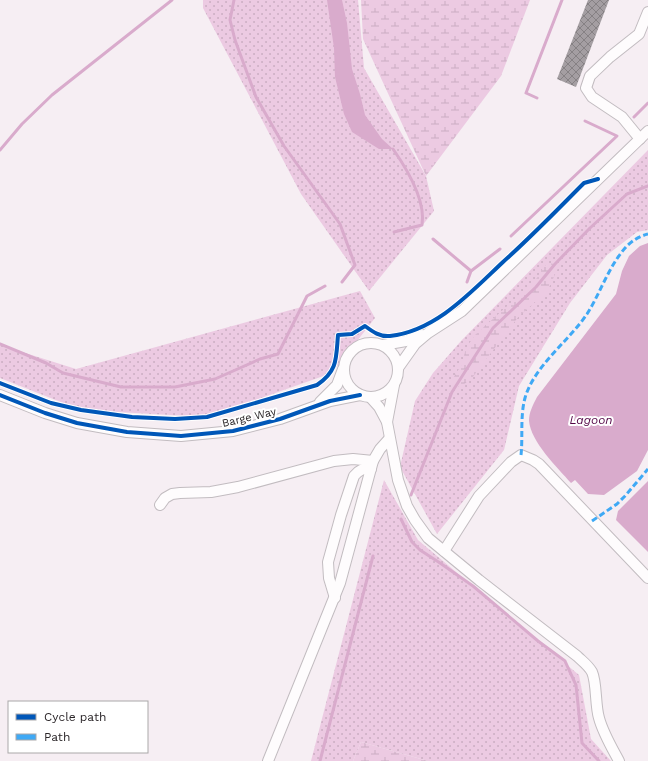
<svg xmlns="http://www.w3.org/2000/svg" width="648" height="761" font-family="'Work Sans',sans-serif">
<style>
.grass{fill:url(#grass-dots)}
.wetland{fill:url(#wetland-marsh)}
.water{fill:#d9abcc}
.lines{fill:none;stroke-linecap:round;stroke-linejoin:round}
.stream{stroke:#d9abcc;stroke-width:3}
.building{fill:url(#building-cross-hatch)}
.minor-casing{stroke:#c2bcc0;stroke-width:12}
.minor{stroke:#fefcfd;stroke-width:10}
.quiet{stroke:#3fa9f5;stroke-width:3;stroke-dasharray:6 3;stroke-linecap:butt}
.cycleway-casing{stroke:#fff;stroke-width:6}
.cycleway{stroke:#0057b8;stroke-width:4}
.labels{text-anchor:middle;stroke-width:4;stroke-linejoin:round;paint-order:stroke}
.street-label{font-size:11px;fill:#2b2629;stroke:#fff}
.water-label{font-size:12px;font-style:italic;fill:#530546;stroke:#fff}
</style>
<defs>
<pattern id="grass-dots" width="8" height="8" patternUnits="userSpaceOnUse"><rect width="8" height="8" fill="#eccae2"/><path d="M2 2h.1M6 6h.1" fill="none" stroke="#cbadc2" stroke-width="1.8" stroke-linecap="round"/></pattern>
<pattern id="wetland-marsh" width="20" height="14" patternUnits="userSpaceOnUse"><rect width="20" height="14" fill="#eccae2"/><path d="M1 5h8M5 5V1M11 12h8M15 12V8" fill="none" stroke="#cbadc2"/></pattern>
<pattern id="building-cross-hatch" width="8" height="8" patternUnits="userSpaceOnUse"><rect width="8" height="8" fill="#a49ea2"/><path d="M0 0l8 8M0 8l8-8" fill="none" stroke="#868184"/></pattern>
</defs>
<rect width="100%" height="100%" fill="#f6eef3"/>
<g class="grass">
<polygon points="203,0 358,0 364,68 426,176 434,211 369,291 301,194 203,8"/>
<polygon points="648,150 648,230 637,232 607,255 570,303 519,386 504,450 437,534 400,467 415,401 433,373 461,341"/>
<polygon points="360,291 375,318 332,373 207,417 81,410 0,378 0,345 76,369"/>
<polygon points="384,480 418,540 579,675 591,739 611,761 428,761 361,742 353,761 311,761"/>
</g>
<g class="wetland">
<polygon points="361,0 530,0 501,76 426,176 363,39"/>
<polygon points="550,263 557,265 558,268 547,292 519,316 472,378 463,385 455,388 452,387 452,380 462,364 466,348 475,335 535,281 544,266"/>
<polygon points="361,742 428,761 353,761"/>
</g>
<g class="water">
<polygon points="327,0 342,0 347,23 352,69 360,94 365,115 382,139 393,149 379,149 352,132 344,114 335,77 334,48"/>
<path d="M648,243V450L637,471L604,495L588,494L575,480L571,483C557,467 531,442 529,421C529,412 533,405 537,397L616,294L622,271L629,256L640,246Z"/>
<polygon points="648,481 648,552 616,520 618,511"/>
</g>
<g class="lines">
<g class="stream">
<polyline points="234,0 230,20 235,40 256,97 284,146 340,224 355,265 342,282"/>
<polyline points="537,98 526,93 562,0"/>
<polyline points="634,117 648,103"/>
<path d="M393,149C407,169 426,200 422,225L394,232"/>
<polyline points="0,150 22,124 52,95 172,0"/>
<polyline points="511,236 617,136 585,121"/>
<polyline points="433,239 471,271 500,249"/>
<polyline points="467,282 471,271"/>
<polyline points="0,344 46,363 63,373 121,387 175,387 215,379 260,359 278,354 307,296 325,286"/>
<polyline points="411,495 452,392 493,328 536,287 555,264 590,228 627,194 648,186"/>
<polyline points="401,519 412,542 420,550 440,563 473,586 538,641 565,661 576,685 582,743 599,761"/>
<polyline points="320,761 373,556"/>
</g>
</g>
<polygon class="building" points="588,0 609,0 576,87 557,79"/>
<g class="lines">
<g class="minor-casing">
<g id="minor">
<polyline points="640,139 622,117 592,97 586,88 590,76 610,57 639,34 648,12"/>
<circle cx="371" cy="370" r="27"/>
<polyline points="383,345 406,341 422,335"/>
<polyline points="398,368 415,344 428,333 462,311 648,131"/>
<polyline points="0,395 45,413 77,423 127,432 181,436 233,431 280,419 330,401 360,395"/>
<path d="M370,397L379,407L387,422L398,480L407,506L415,520L428,538L479,580L577,656C582,661 588,665 592,672C597,683 595,705 599,718C603,733 612,748 619,761"/>
<polyline points="320,402 337,385 343,369"/>
<polyline points="387,422 394,385"/>
<polyline points="160,505 165,498 172,494 180,493 211,492 238,487 334,461 353,459 373,461"/>
<polyline points="444,551 479,496 511,462 521,455 533,460 539,464 648,578"/>
<path d="M335,598L329,578L328,562L341,515L354,476C359,470 363,468 371,469"/>
<polyline points="268,761 340,583 373,461 380,449 389,439"/>
</g>
</g>
<use href="#minor" class="minor"/>
<g class="quiet">
<path d="M521,455C523,437 520,416 525,398C534,366 569,341 587,314C601,292 609,265 627,246C633,240 640,236 648,234"/>
<polyline points="592,521 617,504 625,496 648,469"/>
</g>
<g class="cycleway-casing">
<g id="cycleway">
<path d="M0,383L51,403L81,410L132,417L175,419L207,417L317,385C338,371 336,358 338,335L352,334L365,326C373,332 380,337 390,336C436,331 471,292 503,262C531,237 557,210 584,183L598,179"/>
<polyline points="0,395 45,413 77,423 127,432 181,436 233,431 280,419 330,401 360,395"/>
</g>
</g>
<use href="#cycleway" class="cycleway"/>
</g>
<g class="labels">
<g class="street-label">
<text transform="translate(249 417) rotate(-13)" y="4">Barge Way</text>
</g>
<g class="water-label">
<text x="591" y="424">Lagoon</text>
</g>
</g>
<rect x="8" y="701" width="140" height="52" fill="#ffffff" stroke="#aaa8a9"/>
<rect x="16" y="714" width="20" height="6" fill="#0057b8" stroke="#aaa8a9"/>
<text x="44" y="721" font-size="12" fill="#2b2629">Cycle path</text>
<rect x="16" y="734" width="20" height="6" fill="#3fa9f5" stroke="#aaa8a9"/>
<text x="44" y="741" font-size="12" fill="#2b2629">Path</text>
</svg>
